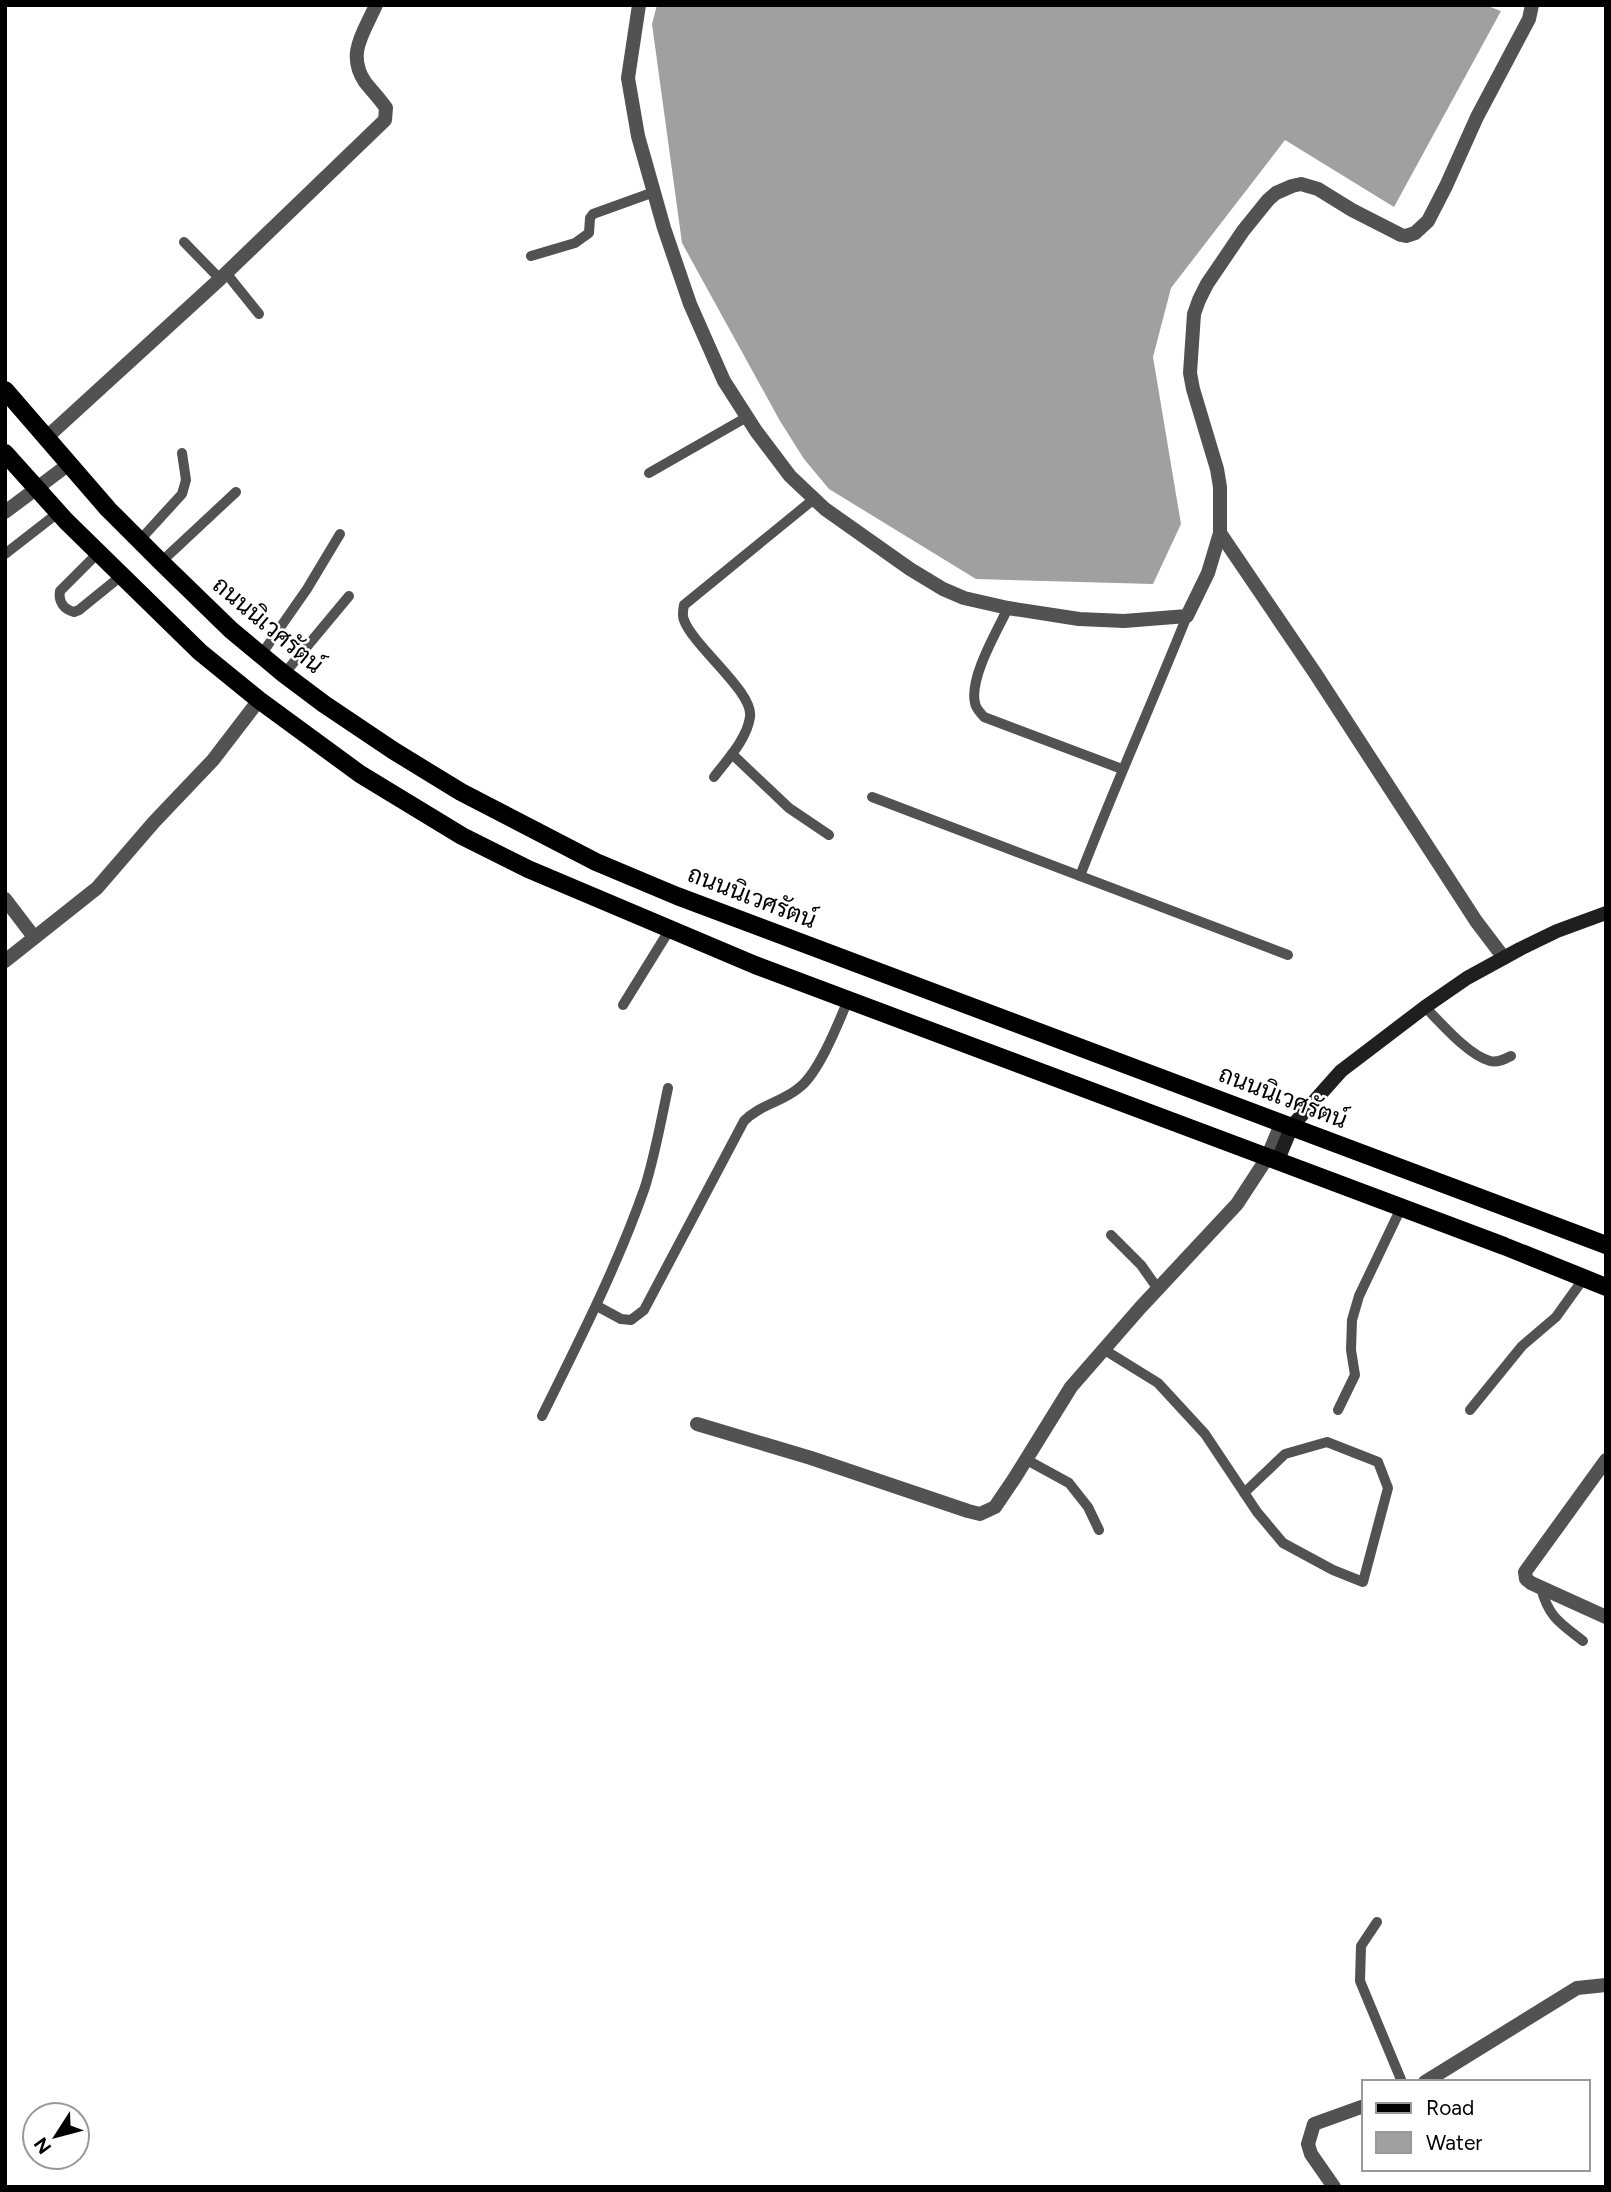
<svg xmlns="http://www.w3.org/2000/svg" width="1611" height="2192" font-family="Figtree,Sarabun,sans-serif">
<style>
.water{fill:#a0a0a0}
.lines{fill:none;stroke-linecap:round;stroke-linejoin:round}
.lane{stroke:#525252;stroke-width:10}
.street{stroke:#525252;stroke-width:14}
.secondary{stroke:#1f1f1f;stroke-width:14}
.primary{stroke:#000;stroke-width:18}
.labels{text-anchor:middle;stroke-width:5;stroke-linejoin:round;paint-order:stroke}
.street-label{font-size:24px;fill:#000;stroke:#fff}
</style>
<rect width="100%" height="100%" fill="#fff"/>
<polygon class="water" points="657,5 1485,5 1501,11 1394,207 1285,140 1171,288 1153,357 1181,524 1153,584 976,579 829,489 804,459 780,421 682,243 652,24"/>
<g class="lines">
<g class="lane">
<polyline points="184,242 220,279"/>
<polyline points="531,256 575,243 589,233 590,218 593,214 654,192"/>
<polyline points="226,273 259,314"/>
<polyline points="649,473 747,417"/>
<polyline points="140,540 182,494 186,480 182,453"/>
<path d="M98,553L60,591C58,602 64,609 74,612L79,610L121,576"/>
<polyline points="5,554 59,512"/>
<polyline points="161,562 236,492"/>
<path d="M1008,608C997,631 969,678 975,703C976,709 980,712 984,717L1122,769"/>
<polyline points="261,655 307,589 340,534"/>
<polyline points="284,674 349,596"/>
<polyline points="732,754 789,808 829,835"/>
<path d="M714,777C727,760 747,739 750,717C754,692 693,646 684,620C682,616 683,610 684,605L814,499"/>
<polyline points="872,797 1288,955"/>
<path d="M1080,876C1114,788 1152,703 1187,616"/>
<polyline points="623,1005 670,929"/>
<path d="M1425,1007C1441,1023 1468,1055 1490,1061C1497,1063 1505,1059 1511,1056"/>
<polyline points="1111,1235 1141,1265 1158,1289"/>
<path d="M597,1306L621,1319L631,1320L644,1310L744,1121C759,1105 783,1102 800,1087C819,1072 838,1024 848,1000"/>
<polyline points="1103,1349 1158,1383 1205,1434 1257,1512 1283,1543 1333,1570 1363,1582 1388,1488 1378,1462 1327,1442 1285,1454 1244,1493"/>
<polyline points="1338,1410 1355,1375 1351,1350 1352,1320 1359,1296 1401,1208"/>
<polyline points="1470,1410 1522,1346 1556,1317 1584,1278"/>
<path d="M542,1416C579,1341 617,1267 645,1187C655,1155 661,1121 668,1088"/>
<polyline points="1027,1460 1069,1483 1088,1507 1099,1530"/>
<path d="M1541,1588C1549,1618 1560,1623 1583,1641"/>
<polyline points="1377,1922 1361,1946 1360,1981 1402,2082"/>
</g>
<g class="street">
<polyline points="639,5 628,78 638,136 664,228 690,304 724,381 756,431 790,476 825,509 910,569 943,589 964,598 1008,608 1079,619 1124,621 1187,616 1208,573 1220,533 1220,487 1217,469 1193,389 1190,373 1194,314 1199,300 1207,284 1243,231 1268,200 1276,193 1292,186 1301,184 1318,189 1352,210 1401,235 1406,236 1415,233 1428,221 1446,186 1477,117 1529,19 1532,5"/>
<path d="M47,437L220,279L385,120L386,108C380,99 372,91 365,82C346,54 364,32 376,5"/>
<polyline points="5,512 69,464"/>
<polyline points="1220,533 1315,673 1476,921 1504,958"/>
<polyline points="5,899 34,937"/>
<polyline points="5,961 97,888 154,822 213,760 259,700"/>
<polyline points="697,1424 811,1458 968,1511 980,1514 995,1507 1014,1479 1071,1387 1140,1308 1237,1204 1267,1158 1282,1122"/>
<polyline points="1606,1460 1525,1572 1526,1579 1531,1583 1606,1617"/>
<polyline points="1425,2082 1577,1988 1606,1985"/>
<polyline points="1334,2187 1311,2154 1308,2144 1314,2124 1364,2106"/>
</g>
<polyline class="secondary" points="1277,1162 1292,1126 1341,1071 1425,1007 1467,978 1520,949 1557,931 1606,913"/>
<g class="primary">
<polyline points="5,390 108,509 161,562 231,630 284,674 324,704 394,751 461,792 596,862 677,896 1606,1245"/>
<polyline points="5,453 66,521 200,652 259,700 360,774 462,836 528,869 755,965 1504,1246 1606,1287"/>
</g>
</g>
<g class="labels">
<g class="street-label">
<text transform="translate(268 625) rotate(40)" y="8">ถนนนิเวศรัตน์</text>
<text transform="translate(752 897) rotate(21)" y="8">ถนนนิเวศรัตน์</text>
<text transform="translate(1283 1097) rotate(21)" y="8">ถนนนิเวศรัตน์</text>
</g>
</g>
<rect width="1611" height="2192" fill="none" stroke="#000000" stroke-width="14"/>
<rect x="1362" y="2080" width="228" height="91" fill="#ffffff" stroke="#999999" stroke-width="2"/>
<rect x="1376" y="2103" width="35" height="10" fill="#000000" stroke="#999999" stroke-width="2"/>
<text x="1426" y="2115" font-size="21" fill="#000000">Road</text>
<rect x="1376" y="2132" width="35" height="21" fill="#a0a0a0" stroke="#999999" stroke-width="2"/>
<text x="1426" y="2150" font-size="21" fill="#000000">Water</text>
<g transform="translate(56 2136) rotate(234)"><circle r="33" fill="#ffffff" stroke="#999999" stroke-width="2"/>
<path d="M0-5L12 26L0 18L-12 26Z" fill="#000000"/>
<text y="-10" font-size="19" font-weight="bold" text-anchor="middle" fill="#000000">N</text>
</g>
</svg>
